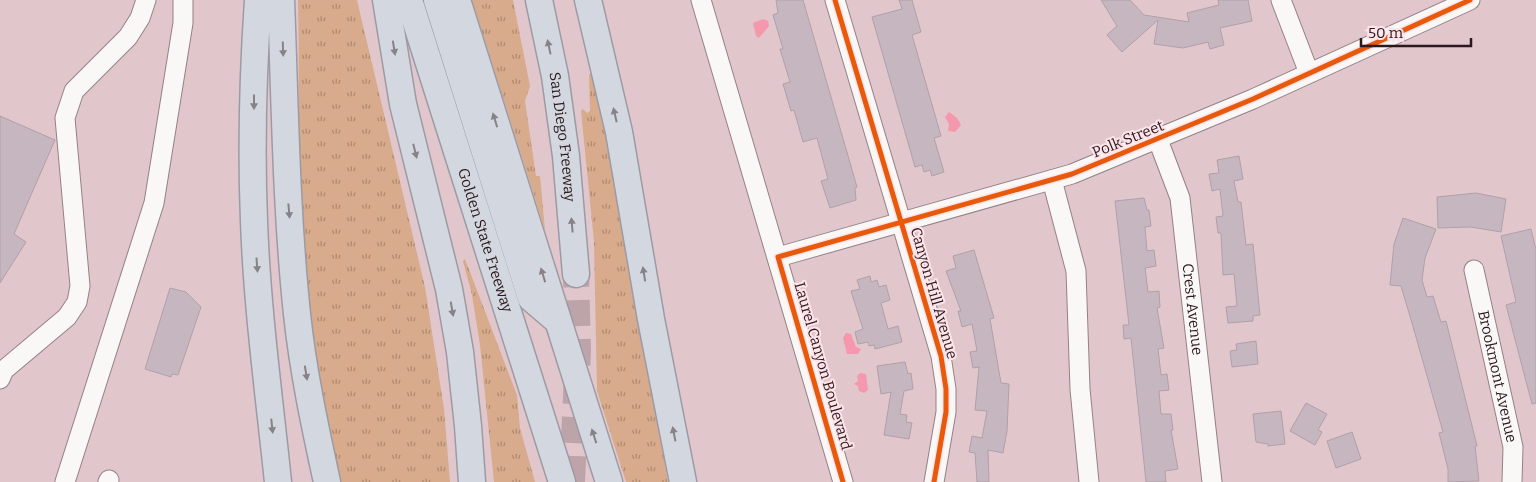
<svg xmlns="http://www.w3.org/2000/svg" width="1536" height="482" font-family="Bitter,serif">
<style>
.grass{fill:url(#grass-tufts)}
.water{fill:#f597ad}
.building{fill:#c5b6c0;stroke:#b0a0a9}
.lines{fill:none;stroke-linecap:round;stroke-linejoin:round}
.highway-tunnel{stroke:#bda4a9;stroke-width:26;stroke-dasharray:26 13;stroke-linecap:butt}
.minor-casing{stroke:#958185;stroke-width:21}
.highway-casing{stroke:#9d9aa4;stroke-width:29}
.minor{stroke:#faf7f7;stroke-width:19}
.highway{stroke:#d3d7e0;stroke-width:26}
.cycleway-casing{stroke:#fde4e8;stroke-width:8}
.cycleway{stroke:#e8590c;stroke-width:5}
.oneway{fill:#878288}
.labels{text-anchor:middle;stroke-width:4;stroke-linejoin:round;paint-order:stroke}
.street-label{font-size:15px;fill:#2b191d;stroke:#fde4e8}
</style>
<defs>
<pattern id="grass-tufts" width="24" height="20" patternUnits="userSpaceOnUse" patternTransform="scale(1.25)"><rect width="24" height="20" fill="#d7ab8b"/><path d="M3 7l-1-3M5 7V3M7 7l1-3M15 17l-1-3M17 17v-4M19 17l1-3" fill="none" stroke="#af8a71"/></pattern>
</defs>
<rect width="100%" height="100%" fill="#e1c7cc"/>
<g class="grass">
<path d="M298,0H357L425,287L444,409L450,482H340C323,412 311,340 304,269C296,180 300,90 298,0Z"/>
<polygon points="472,0 513,0 530,86 525,101 536,176 540,176 545,230"/>
<polygon points="589,74 594,75 631,265 668,482 626,482 597,391 594,242 581,111 583,109 587,113 590,111"/>
<polygon points="465,259 517,395 520,428 535,482 494,482 480,345 472,295 463,261"/>
</g>
<g class="water">
<polygon points="763,19 768,21 769,26 759,38 756,36 753,23"/>
<polygon points="949,112 957,118 961,125 955,132 948,131 949,124 945,117"/>
<polygon points="846,333 851,334 856,347 861,349 858,354 847,354 843,338"/>
<polygon points="860,373 866,374 868,390 864,393 859,391 858,386 854,384 858,381 857,376"/>
</g>
<g class="building">
<polygon points="776,0 803,0 857,187 855,188 856,200 830,208 821,181 828,179 817,138 803,142 794,110 791,111 783,84 790,82 780,49 783,49 773,15 778,13"/>
<polygon points="899,0 912,0 921,32 912,35 941,136 934,138 944,172 932,176 930,170 924,172 922,165 915,167 872,17 902,9"/>
<polygon points="1101,0 1130,0 1144,15 1189,22 1187,13 1219,5 1218,0 1248,0 1252,21 1220,28 1224,45 1210,49 1208,42 1183,48 1154,44 1158,20 1122,52 1107,35 1117,26"/>
<polygon points="0,116 55,140 14,234 26,242 0,283"/>
<polygon points="1239,156 1243,179 1234,181 1238,202 1241,202 1246,245 1253,244 1260,315 1253,316 1253,321 1228,323 1226,307 1237,306 1234,274 1223,275 1221,233 1218,233 1216,217 1223,216 1220,189 1212,191 1209,174 1219,173 1217,160"/>
<polygon points="1476,193 1506,199 1501,232 1471,227 1438,228 1437,197"/>
<polygon points="1144,198 1147,210 1149,210 1151,226 1145,227 1147,251 1154,250 1156,266 1145,268 1148,292 1159,291 1160,307 1157,308 1164,348 1158,349 1161,375 1167,374 1169,390 1159,391 1161,414 1171,414 1173,430 1171,430 1178,469 1165,471 1166,482 1146,482 1131,338 1124,339 1123,325 1129,325 1115,201"/>
<polygon points="1403,218 1436,229 1425,258 1422,280 1427,297 1433,296 1441,322 1446,321 1477,446 1475,446 1479,481 1448,482 1448,469 1439,433 1443,432 1412,323 1401,286 1390,285 1394,244"/>
<polygon points="1531,229 1536,250 1536,403 1532,404 1506,305 1516,302 1501,236"/>
<polygon points="974,250 994,318 990,319 1001,383 1009,384 1007,431 1003,453 988,450 989,482 977,482 975,453 969,452 972,436 982,438 987,411 975,410 979,367 973,368 970,352 977,351 972,324 962,327 958,311 961,311 946,271 956,268 953,256"/>
<polygon points="870,276 871,282 877,280 879,287 886,285 890,300 881,303 888,329 898,326 902,342 875,349 874,345 869,346 868,342 858,344 855,332 863,329 851,291 860,289 857,280"/>
<polygon points="170,288 186,292 201,307 178,375 172,374 171,377 145,369"/>
<polygon points="1256,341 1258,364 1232,367 1230,351 1237,350 1236,344"/>
<polygon points="905,362 908,374 911,373 913,389 904,391 900,414 907,415 906,422 912,423 909,439 884,435 891,392 881,394 877,366"/>
<polygon points="1306,403 1327,414 1318,430 1322,432 1315,445 1290,431"/>
<polygon points="1281,411 1285,444 1268,446 1268,444 1256,442 1253,414"/>
<polygon points="1352,432 1361,459 1336,468 1327,441"/>
</g>
<g class="lines">
<polyline class="highway-tunnel" points="572,482 578,351 576,274"/>
<g class="minor-casing">
<g id="minor">
<polyline points="701,0 843,482"/>
<polyline points="835,0 941,356 946,389 946,412 934,482"/>
<polyline points="1281,0 1309,73"/>
<path id="s1" d="M1158,140L1180,198L1212,482"/>
<polyline points="1052,180 1076,271 1080,389 1089,482"/>
<polyline points="778,257 1072,174 1253,99 1470,0"/>
<path id="s2" d="M1474,270L1513,447L1512,482"/>
<polyline points="0,379 4,370 67,317 77,302 80,286 65,118 74,91 128,37 140,18 146,0"/>
<polyline points="65,482 154,203 183,23 183,0"/>
<polyline points="108,482 109,480"/>
</g>
</g>
<g class="highway-casing">
<g id="highway">
<path d="M258,0C253,73 251,148 254,221C257,308 269,395 278,482"/>
<path d="M281,0C285,105 286,210 297,314C303,371 315,427 327,482"/>
<polyline points="386,0 403,104 449,289 460,352 468,426 472,482"/>
<path id="s3" d="M409,0L562,482"/>
<polyline points="437,0 531,298 558,321"/>
<polyline points="457,0 609,482"/>
<path id="s4" d="M539,0L555,76L566,156L576,274"/>
<polyline points="588,0 619,132 651,319 683,482"/>
</g>
</g>
<use href="#minor" class="minor"/>
<use href="#highway" class="highway"/>
<g class="cycleway-casing">
<g id="cycleway">
<polyline points="835,0 941,356 946,389 946,412 934,482"/>
<polyline points="843,482 778,257 1072,174 1253,99 1470,0"/>
</g>
</g>
<use href="#cycleway" class="cycleway"/>
</g>
<defs><path id="oneway-solid" d="M-6-.8H1V-3.2L6.5 0L1 3.2V.8H-6Z" transform="scale(1.25)"/></defs>
<g class="oneway">
<use href="#oneway-solid" transform="translate(549 47) rotate(-102)"/>
<use href="#oneway-solid" transform="translate(394 48) rotate(81)"/>
<use href="#oneway-solid" transform="translate(283 49) rotate(88)"/>
<use href="#oneway-solid" transform="translate(254 102) rotate(90)"/>
<use href="#oneway-solid" transform="translate(615 115) rotate(-103)"/>
<use href="#oneway-solid" transform="translate(495 120) rotate(-107)"/>
<use href="#oneway-solid" transform="translate(415 151) rotate(76)"/>
<use href="#oneway-solid" transform="translate(289 211) rotate(85)"/>
<use href="#oneway-solid" transform="translate(572 225) rotate(-95)"/>
<use href="#oneway-solid" transform="translate(257 265) rotate(86)"/>
<use href="#oneway-solid" transform="translate(644 274) rotate(-99)"/>
<use href="#oneway-solid" transform="translate(543 275) rotate(-107)"/>
<use href="#oneway-solid" transform="translate(452 309) rotate(80)"/>
<use href="#oneway-solid" transform="translate(306 373) rotate(81)"/>
<use href="#oneway-solid" transform="translate(272 426) rotate(84)"/>
<use href="#oneway-solid" transform="translate(674 434) rotate(-101)"/>
<use href="#oneway-solid" transform="translate(594 436) rotate(-108)"/>
</g>
<g class="labels">
<g class="street-label">
<text dy="5" stroke="none"><textPath href="#s4" startOffset="139">San Diego Freeway</textPath></text>
<text transform="translate(1128 139) rotate(-22)" y="5">Polk Street</text>
<text dy="5" stroke="none"><textPath href="#s3" startOffset="252">Golden State Freeway</textPath></text>
<text transform="translate(934 293) rotate(74)" y="5">Canyon Hill Avenue</text>
<text dy="5" stroke="none"><textPath href="#s1" startOffset="174">Crest Avenue</textPath></text>
<text transform="translate(823 366) rotate(74)" y="5">Laurel Canyon Boulevard</text>
<text dy="5" stroke="none"><textPath href="#s2" startOffset="109">Brookmont Avenue</textPath></text>
</g>
</g>
<path d="M1361 38v8h110v-8" fill="none" stroke="#2b191d" stroke-width="2.5"/>
<text x="1368" y="38" font-size="15" fill="#2b191d" stroke="#fde4e8" stroke-width="4" paint-order="stroke">50 m</text>
</svg>
